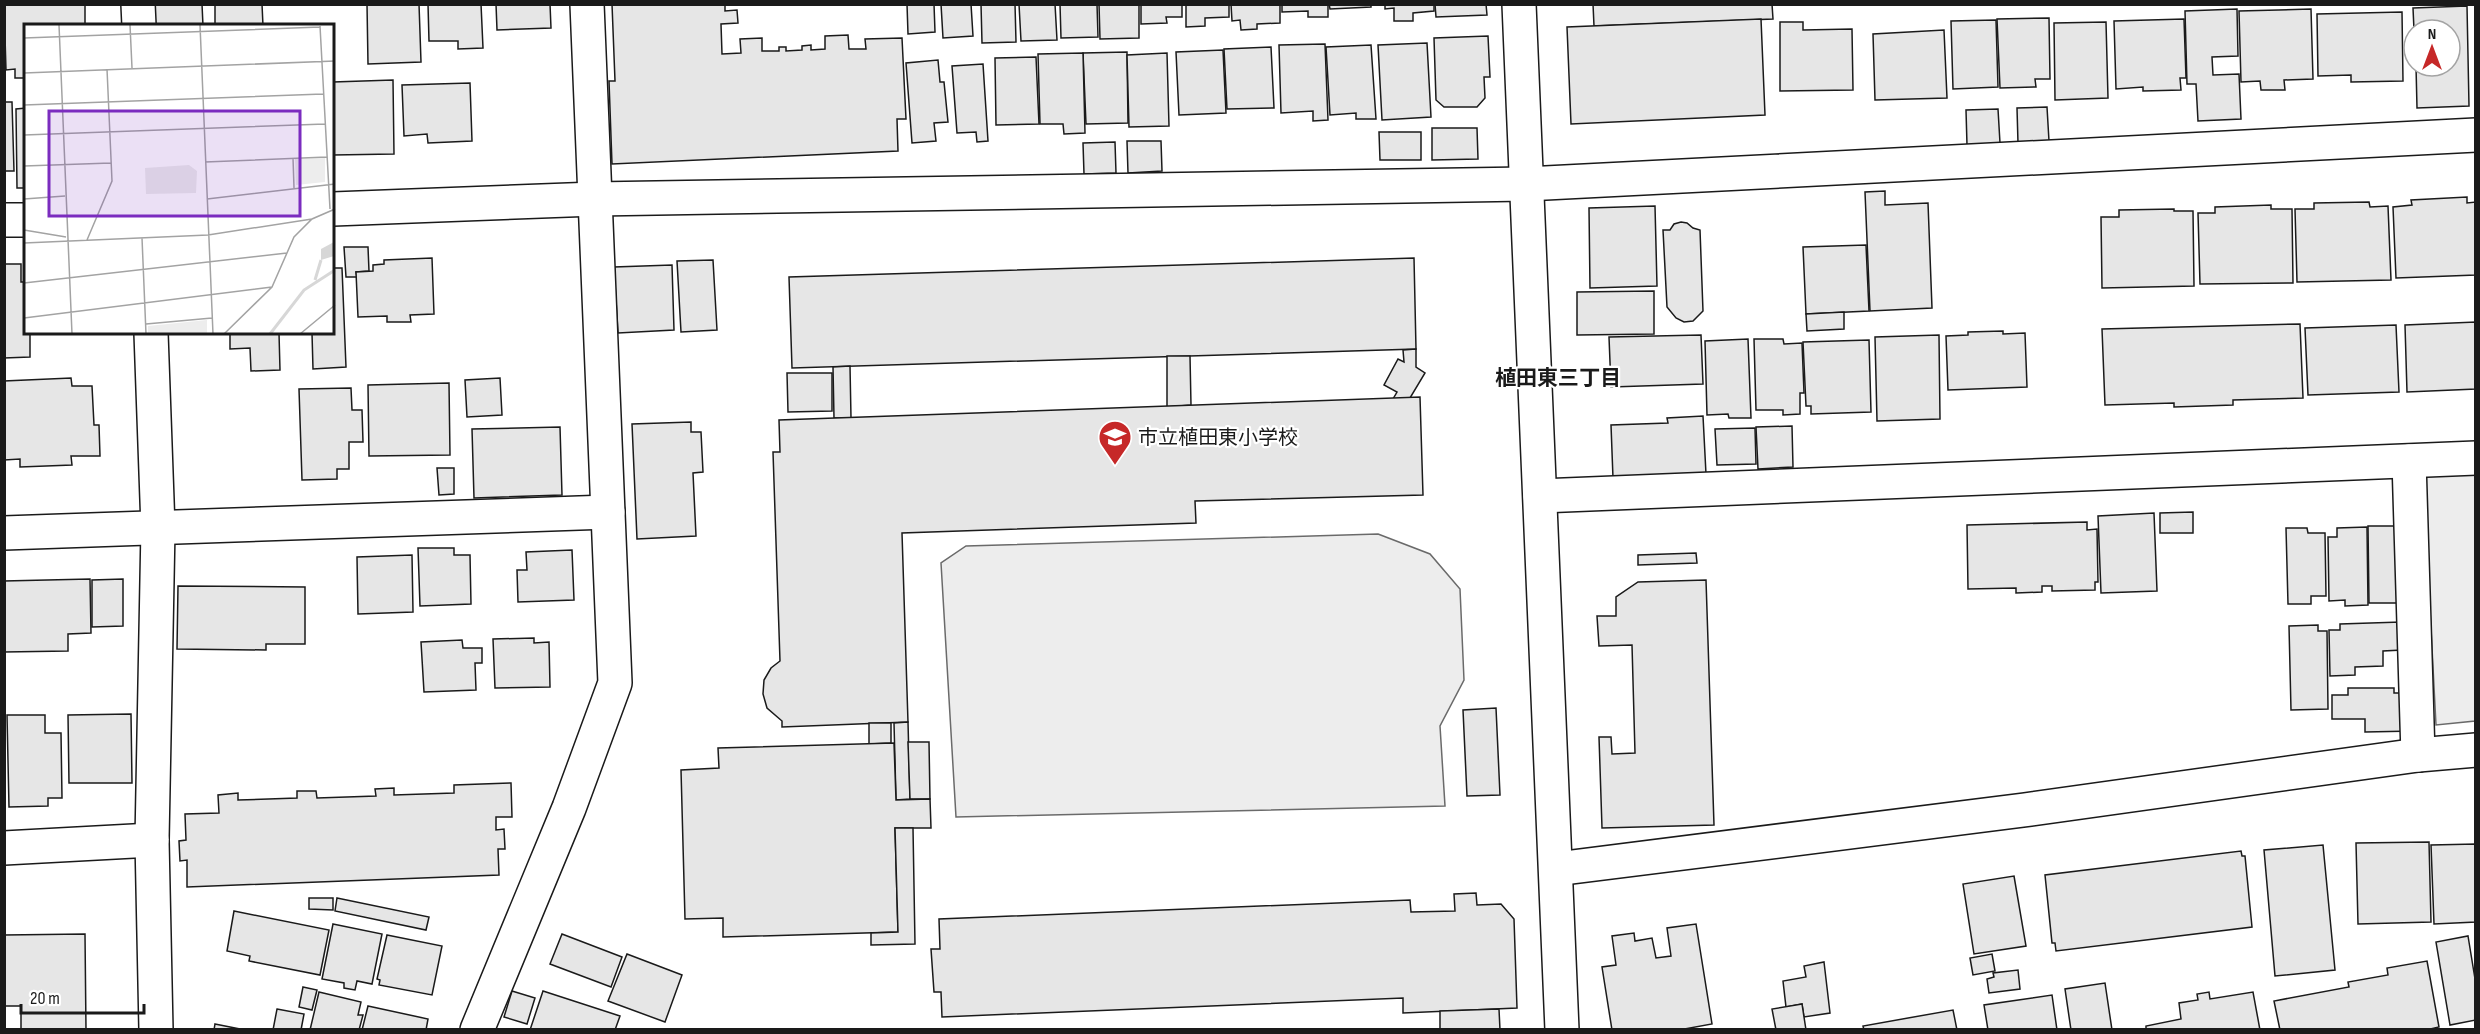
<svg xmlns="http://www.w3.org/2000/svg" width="2480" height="1034" font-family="'Sofia Sans Condensed','Noto Sans JP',sans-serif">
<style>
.green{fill:#ededed;stroke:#6a6a6a;stroke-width:1.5}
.building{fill:#e6e6e6;stroke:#1a1a1a;stroke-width:1.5}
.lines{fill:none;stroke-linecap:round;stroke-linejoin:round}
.minor-casing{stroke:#1a1a1a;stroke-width:36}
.minor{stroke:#fff;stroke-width:33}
.labels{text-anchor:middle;stroke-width:4.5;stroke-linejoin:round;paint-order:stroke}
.poi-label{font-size:20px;fill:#1a1a1a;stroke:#fff;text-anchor:start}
.neighbourhood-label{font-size:21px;font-weight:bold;fill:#1a1a1a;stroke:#fff}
.inset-river{fill:none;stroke:#d7d7d7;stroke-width:3}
.inset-road{fill:none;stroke:#a3a3a3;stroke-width:1.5}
.view{fill:#7b2cbf;fill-opacity:0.15;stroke:#7b2cbf;stroke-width:3}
.inset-edge{fill:none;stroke:#1a1a1a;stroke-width:3}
</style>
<rect width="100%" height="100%" fill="#fff"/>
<g class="green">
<polygon points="2475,471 2475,721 2436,725 2423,474"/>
<polygon points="1378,534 1430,554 1460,589 1464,680 1440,726 1445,806 956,817 941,563 966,546"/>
</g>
<g class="building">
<polygon points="4,4 85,4 85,26 26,26 26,78 15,78 15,69 6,70"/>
<polygon points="149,4 202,4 203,26 149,26"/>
<polygon points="215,4 262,4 263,26 215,26"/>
<polygon points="367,4 419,4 421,62 368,64"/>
<polygon points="428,4 481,4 483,48 458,49 458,41 429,41"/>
<polygon points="496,4 550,4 551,28 497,30"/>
<polygon points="612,4 725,4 725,11 737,10 738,23 721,24 722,54 741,53 740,39 762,38 762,51 779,51 779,47 786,47 786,51 802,50 802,46 811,45 811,50 825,49 825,36 848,35 849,49 866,49 865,39 902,38 906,119 897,119 898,151 612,164 609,81 615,81"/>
<polygon points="907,4 934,4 935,32 908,34"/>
<polygon points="941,4 971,4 973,36 943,38"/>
<polygon points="981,4 1015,4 1016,42 982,43"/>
<polygon points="1019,4 1055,4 1057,40 1021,41"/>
<polygon points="1060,4 1097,4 1098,37 1061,38"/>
<polygon points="1099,4 1139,4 1139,38 1100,39"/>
<polygon points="1141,4 1182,4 1182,17 1166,17 1167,23 1141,24"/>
<polygon points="1186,4 1229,4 1229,17 1205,18 1205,26 1186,27"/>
<polygon points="1231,4 1280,4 1280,23 1257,24 1257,29 1241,30 1240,20 1232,21"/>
<polygon points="1282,4 1328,4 1328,17 1308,17 1308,11 1282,12"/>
<polygon points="1329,4 1371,4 1371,7 1330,9"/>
<polygon points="1385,4 1434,4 1434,11 1413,13 1413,21 1394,21 1394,8 1385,9"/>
<polygon points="1435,4 1486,4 1487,15 1436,17"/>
<polygon points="1593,4 1772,4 1773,19 1594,26"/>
<polygon points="2467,6 2469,106 2417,108 2416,66 2450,66 2450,30 2414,30 2413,8"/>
<polygon points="2237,9 2238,56 2212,57 2213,75 2239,74 2241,119 2198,121 2196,84 2187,84 2185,11"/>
<polygon points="2311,9 2313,79 2284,80 2285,90 2261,90 2260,81 2241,82 2239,11"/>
<polygon points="2402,12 2403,81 2351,82 2351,75 2318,76 2317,14"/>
<polygon points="2049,18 2050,79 2035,79 2036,87 2000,88 1997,19"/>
<polygon points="1761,19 1765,115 1571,124 1567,27"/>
<polygon points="2184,19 2186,78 2180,78 2181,90 2143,91 2143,87 2116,89 2114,21"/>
<polygon points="1996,20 1998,87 1953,89 1951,21"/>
<polygon points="1780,22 1803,22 1803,30 1852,29 1853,90 1780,91"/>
<polygon points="2106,22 2108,98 2055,100 2054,23"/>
<polygon points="1944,30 1947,98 1875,100 1873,34"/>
<polygon points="1488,36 1490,77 1484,77 1485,98 1477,107 1444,107 1436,100 1434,38"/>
<polygon points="1427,43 1431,117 1382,120 1378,45"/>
<polygon points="1325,44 1328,120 1313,121 1313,111 1281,113 1279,45"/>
<polygon points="1371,45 1376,119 1356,119 1356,113 1330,115 1326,47"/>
<polygon points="1271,47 1274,108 1227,109 1224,49"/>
<polygon points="1223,50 1226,113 1179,115 1176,52"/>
<polygon points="1127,52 1128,123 1086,124 1083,53"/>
<polygon points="1083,53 1085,133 1064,134 1063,124 1040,124 1038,54"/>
<polygon points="1167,53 1169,126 1129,127 1127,55"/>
<polygon points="1036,57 1039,124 996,125 995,58"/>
<polygon points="938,60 940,82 944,82 948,122 934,123 936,141 912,143 906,63"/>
<polygon points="983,64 988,141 977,142 976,132 957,133 952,66"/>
<polygon points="393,80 394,154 333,155 333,82"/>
<polygon points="470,83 472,141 428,143 427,134 404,136 402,85"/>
<polygon points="4,102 12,102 14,171 4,171"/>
<polygon points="2047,107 2049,141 2018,143 2017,108"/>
<polygon points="26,108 26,188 17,188 16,109"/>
<polygon points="1998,109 2000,143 1967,145 1966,110"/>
<polygon points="1432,128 1477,128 1478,159 1432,160"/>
<polygon points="1379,132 1421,132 1421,160 1380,160"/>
<polygon points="1127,141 1161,141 1162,171 1128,173"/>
<polygon points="1115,142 1116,173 1084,174 1083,143"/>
<polygon points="1885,191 1885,205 1928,203 1932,308 1870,311 1865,192"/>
<polygon points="2467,197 2467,203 2476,202 2476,275 2396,278 2393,207 2412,205 2411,200"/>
<polygon points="2369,202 2370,207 2388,206 2391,280 2297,282 2295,209 2314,209 2314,203"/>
<polygon points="2271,205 2271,209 2292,209 2293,283 2200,284 2198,213 2215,213 2215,207"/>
<polygon points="1655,206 1657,286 1590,288 1589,208"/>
<polygon points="2174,209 2174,211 2193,211 2194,286 2102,288 2101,217 2119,217 2119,210"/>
<polygon points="1681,222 1687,223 1693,228 1700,230 1703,311 1693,321 1684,322 1676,318 1667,307 1663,230 1670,230 1674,224"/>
<polygon points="1866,245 1869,311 1806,314 1803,247"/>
<polygon points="344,247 368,247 369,271 356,272 357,277 346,277"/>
<polygon points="432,258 434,314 410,315 411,322 387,322 387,316 358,317 356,272 373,271 373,265 384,264 384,260"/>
<polygon points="1414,258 1416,349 792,368 789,277"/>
<polygon points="713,260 717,330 681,332 677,261"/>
<polygon points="4,264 21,264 21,282 25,282 26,333 30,333 30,357 4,358"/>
<polygon points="672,265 674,330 618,333 614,267"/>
<polygon points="333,268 342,268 346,367 313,369 312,333 333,333"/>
<polygon points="1654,291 1654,334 1577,335 1577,292"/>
<polygon points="1844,312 1844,329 1807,331 1806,314"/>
<polygon points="2476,322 2476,389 2407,392 2405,325"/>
<polygon points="2300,324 2303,398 2233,400 2233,405 2174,407 2174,403 2105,405 2102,329"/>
<polygon points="2396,325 2399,392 2308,395 2305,328"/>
<polygon points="2003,331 2003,334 2025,333 2027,387 1948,390 1946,336 1968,335 1968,332"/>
<polygon points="230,333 279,333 280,370 251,371 250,348 230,349"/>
<polygon points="1701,335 1703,384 1611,387 1609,337"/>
<polygon points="1939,335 1940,419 1877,421 1875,337"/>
<polygon points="1748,339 1751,418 1729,418 1728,414 1707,415 1705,341"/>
<polygon points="1754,339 1783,339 1784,344 1802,343 1804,393 1800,393 1800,414 1783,415 1783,410 1756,410"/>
<polygon points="1869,340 1871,412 1811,414 1811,406 1806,406 1803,342"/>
<polygon points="1416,349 1416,367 1425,373 1410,398 1393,399 1397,392 1384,385 1398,359 1404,362 1403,350"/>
<polygon points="1167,356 1190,356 1191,405 1167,407"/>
<polygon points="850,366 851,418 834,418 833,367"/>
<polygon points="787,373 832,373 832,411 788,412"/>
<polygon points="71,378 72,386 92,386 94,425 99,425 100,456 71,456 72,465 20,467 20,459 4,460 4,381"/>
<polygon points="500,378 502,415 467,417 465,380"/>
<polygon points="449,383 450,455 369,456 368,385"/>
<polygon points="351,388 352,410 362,410 363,442 349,442 349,469 337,469 337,479 302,480 299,389"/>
<polygon points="1420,397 1423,495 1195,501 1196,523 902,533 908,722 782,727 782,721 767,708 763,694 764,680 771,668 780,661 773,452 780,452 779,420"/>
<polygon points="1703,416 1706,474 1613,478 1611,425 1668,423 1667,418"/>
<polygon points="691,422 691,432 701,432 703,472 693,473 696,536 637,539 632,424"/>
<polygon points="1792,426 1793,467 1758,469 1756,427"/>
<polygon points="560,427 562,495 474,498 472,429"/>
<polygon points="1755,428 1756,464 1717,465 1715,429"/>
<polygon points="437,468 454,468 454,494 439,495"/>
<polygon points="2193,512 2193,533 2160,533 2160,513"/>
<polygon points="2154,513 2157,591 2101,593 2098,516"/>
<polygon points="2087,522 2087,530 2097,529 2098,582 2095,582 2095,590 2052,591 2052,586 2042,586 2042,592 2016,593 2016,588 1968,589 1967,525"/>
<polygon points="2368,526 2400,526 2402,603 2369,603"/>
<polygon points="2367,527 2368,605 2345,606 2345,600 2329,601 2328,537 2337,537 2337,528"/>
<polygon points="2286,528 2307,528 2308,533 2325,533 2326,596 2311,596 2311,604 2288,604"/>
<polygon points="418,548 454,548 454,555 470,555 471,604 420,606"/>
<polygon points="572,550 574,600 518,602 517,570 527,570 526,552"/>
<polygon points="1696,553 1697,563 1638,565 1638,555"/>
<polygon points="412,555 413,612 358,614 357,557"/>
<polygon points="90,579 91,633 68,634 68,651 4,652 4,581"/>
<polygon points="123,579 123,626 92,627 92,580"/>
<polygon points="1706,580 1714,825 1602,828 1599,737 1611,737 1612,754 1635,753 1632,645 1599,646 1597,616 1616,616 1616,597 1638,582"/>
<polygon points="178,586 305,587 305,644 266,644 266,650 177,649"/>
<polygon points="2401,622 2402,650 2383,651 2383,666 2355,667 2355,675 2330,676 2329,630 2340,630 2340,624"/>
<polygon points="2318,625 2318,631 2327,631 2328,709 2291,710 2289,626"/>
<polygon points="534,638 534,643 549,642 550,687 495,688 493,639"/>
<polygon points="462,640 463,648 482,648 482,663 475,663 476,690 424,692 421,642"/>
<polygon points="2348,688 2394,688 2394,693 2414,693 2414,731 2365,732 2365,719 2332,719 2332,695 2348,695"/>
<polygon points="1496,708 1500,795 1467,796 1463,710"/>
<polygon points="131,714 132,783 69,783 68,715"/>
<polygon points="7,715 45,715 45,733 61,733 62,798 48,798 48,806 9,807"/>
<polygon points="908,722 910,799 896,800 894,723"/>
<polygon points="869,723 891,723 891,743 869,744"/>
<polygon points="908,742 929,742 930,799 910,799"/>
<polygon points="894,743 896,800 930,799 931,828 895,828 898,932 723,937 723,918 685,919 681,770 719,768 718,748"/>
<polygon points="511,783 512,817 496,817 496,830 504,829 505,849 498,849 499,875 187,887 187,860 180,861 179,841 186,840 185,814 219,813 218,795 238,793 238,800 297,798 297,791 316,791 317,798 376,796 375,789 394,788 394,795 454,793 454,785"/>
<polygon points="895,828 913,828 915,944 871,945 871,933 898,932"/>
<polygon points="2429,842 2431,922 2358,924 2356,843"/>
<polygon points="2476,844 2476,922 2434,924 2431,845"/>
<polygon points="2323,845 2335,970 2275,976 2264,850"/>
<polygon points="2241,851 2242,856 2245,856 2252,927 2056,951 2055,943 2052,943 2045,875"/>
<polygon points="2014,876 2026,946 1974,954 1963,884"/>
<polygon points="1476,893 1477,905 1501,904 1514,919 1517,1008 1403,1013 1403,998 942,1017 941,992 934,992 931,949 940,949 939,919 1410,900 1411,912 1455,911 1454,894"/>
<polygon points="309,898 333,898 333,910 309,909"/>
<polygon points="337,898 429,917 426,930 335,911"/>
<polygon points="234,911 329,930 320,975 249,961 250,956 227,951"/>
<polygon points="333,924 382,934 372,984 357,981 355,990 344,988 344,983 322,979"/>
<polygon points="1696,924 1712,1024 1679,1030 1612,1030 1602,967 1616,965 1612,936 1634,933 1635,941 1652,938 1656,958 1671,956 1667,928"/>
<polygon points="85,934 86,1030 21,1030 21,1006 4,1006 4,935"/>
<polygon points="562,934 622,957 611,987 550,964"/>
<polygon points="387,935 442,946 432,995 379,985 380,980 377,979"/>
<polygon points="2468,936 2476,985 2476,1020 2450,1025 2436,942"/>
<polygon points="627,954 682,975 665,1022 608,1001"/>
<polygon points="1992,954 1995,971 1973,975 1970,958"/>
<polygon points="2427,961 2439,1027 2426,1030 2280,1030 2274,1001 2349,987 2348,982 2388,975 2387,968"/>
<polygon points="1824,962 1830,1013 1804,1017 1802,1004 1786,1007 1783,981 1806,977 1804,966"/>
<polygon points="2018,970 2020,989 1989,993 1987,979 1994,977 1993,973"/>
<polygon points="2105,983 2112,1030 2071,1030 2065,989"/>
<polygon points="303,987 317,990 312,1010 299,1007"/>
<polygon points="512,991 535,998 527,1024 504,1017"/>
<polygon points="543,991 620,1016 615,1030 530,1030"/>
<polygon points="319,992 361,1002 358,1015 363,1015 359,1030 310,1030"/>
<polygon points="2209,992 2210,999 2253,992 2260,1030 2146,1030 2146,1026 2181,1019 2179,1003 2198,1000 2197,994"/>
<polygon points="2052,995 2057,1030 1988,1030 1984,1005"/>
<polygon points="1802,1004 1806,1030 1776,1030 1772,1009"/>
<polygon points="368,1006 428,1019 426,1030 362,1030"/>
<polygon points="277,1009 304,1014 301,1030 273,1030"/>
<polygon points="1499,1009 1500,1030 1440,1030 1440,1011"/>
<polygon points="1953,1010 1957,1030 1864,1030 1863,1026"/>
<polygon points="215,1024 240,1029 239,1030 214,1030"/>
</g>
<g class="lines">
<g class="minor-casing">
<g id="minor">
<polyline points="138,4 139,26"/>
<polyline points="1519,4 1562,1030"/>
<polyline points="333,209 595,199 1526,184 2476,135"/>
<polyline points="4,220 26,220"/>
<polyline points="151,333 158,528 152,840 156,1030"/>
<polyline points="2409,461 2418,755"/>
<polyline points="1540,496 2476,458"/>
<polyline points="4,533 608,512"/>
<polyline points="4,848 152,840"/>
<polyline points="1556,869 2024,810 2418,755 2476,750"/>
<polyline points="477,1030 569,808 615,683 587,4"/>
</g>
</g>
<use href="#minor" class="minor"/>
</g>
<defs>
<g id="school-pin" transform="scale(1.725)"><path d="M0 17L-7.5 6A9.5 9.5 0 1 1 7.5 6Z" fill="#c62828" stroke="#fff"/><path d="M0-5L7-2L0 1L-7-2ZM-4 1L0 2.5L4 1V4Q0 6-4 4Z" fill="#fff"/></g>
</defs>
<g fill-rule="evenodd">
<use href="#school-pin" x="1115" y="437"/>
</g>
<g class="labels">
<g class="poi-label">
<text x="1138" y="444">市立植田東小学校</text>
</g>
<g class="neighbourhood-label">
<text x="1558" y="385">植田東三丁目</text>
</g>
</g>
<g transform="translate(24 24)">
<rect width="310" height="310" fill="#fff"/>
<path d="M301,134V158L272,161L271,135ZM165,141L173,147L172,169L122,170L121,144ZM183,296V310H124V302Z" fill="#ededed"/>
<path d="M310,218V232L297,236V225Z" fill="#d7d7d7"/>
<path class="inset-river" d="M291,256L297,236M246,310L280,266L311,246"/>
<path class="inset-road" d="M35,1L48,310M106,1L108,44M176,1L189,310M296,2L306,185M0,14L296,3M0,49L311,37M0,81L299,70M0,111L301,100M269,134L270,164M181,138L303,133M0,142L87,139M0,175L41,172M183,175L311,160M0,206L42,213M118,214L122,310M63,216L88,157L83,45M0,219L184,211L288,195M0,259L263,229M0,294L248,263M122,300L188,294M200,310L248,263L270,213L288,195L311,185M276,310L311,281"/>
<path class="view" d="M25,87H276V192H25Z"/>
<rect width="310" height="310" class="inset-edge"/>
</g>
<rect width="2480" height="1034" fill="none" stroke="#1a1a1a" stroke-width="12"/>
<g transform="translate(2432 48)"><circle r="28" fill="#ffffff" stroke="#a3a3a3" stroke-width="1.5"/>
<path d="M0-4.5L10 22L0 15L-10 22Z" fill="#c62828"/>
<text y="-9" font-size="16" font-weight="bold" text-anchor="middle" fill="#1a1a1a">N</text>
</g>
<path d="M21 1004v9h123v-9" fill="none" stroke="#1a1a1a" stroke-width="3"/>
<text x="30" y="1004" font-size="18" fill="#1a1a1a" stroke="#ffffff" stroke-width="4.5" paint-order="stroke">20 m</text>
</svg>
